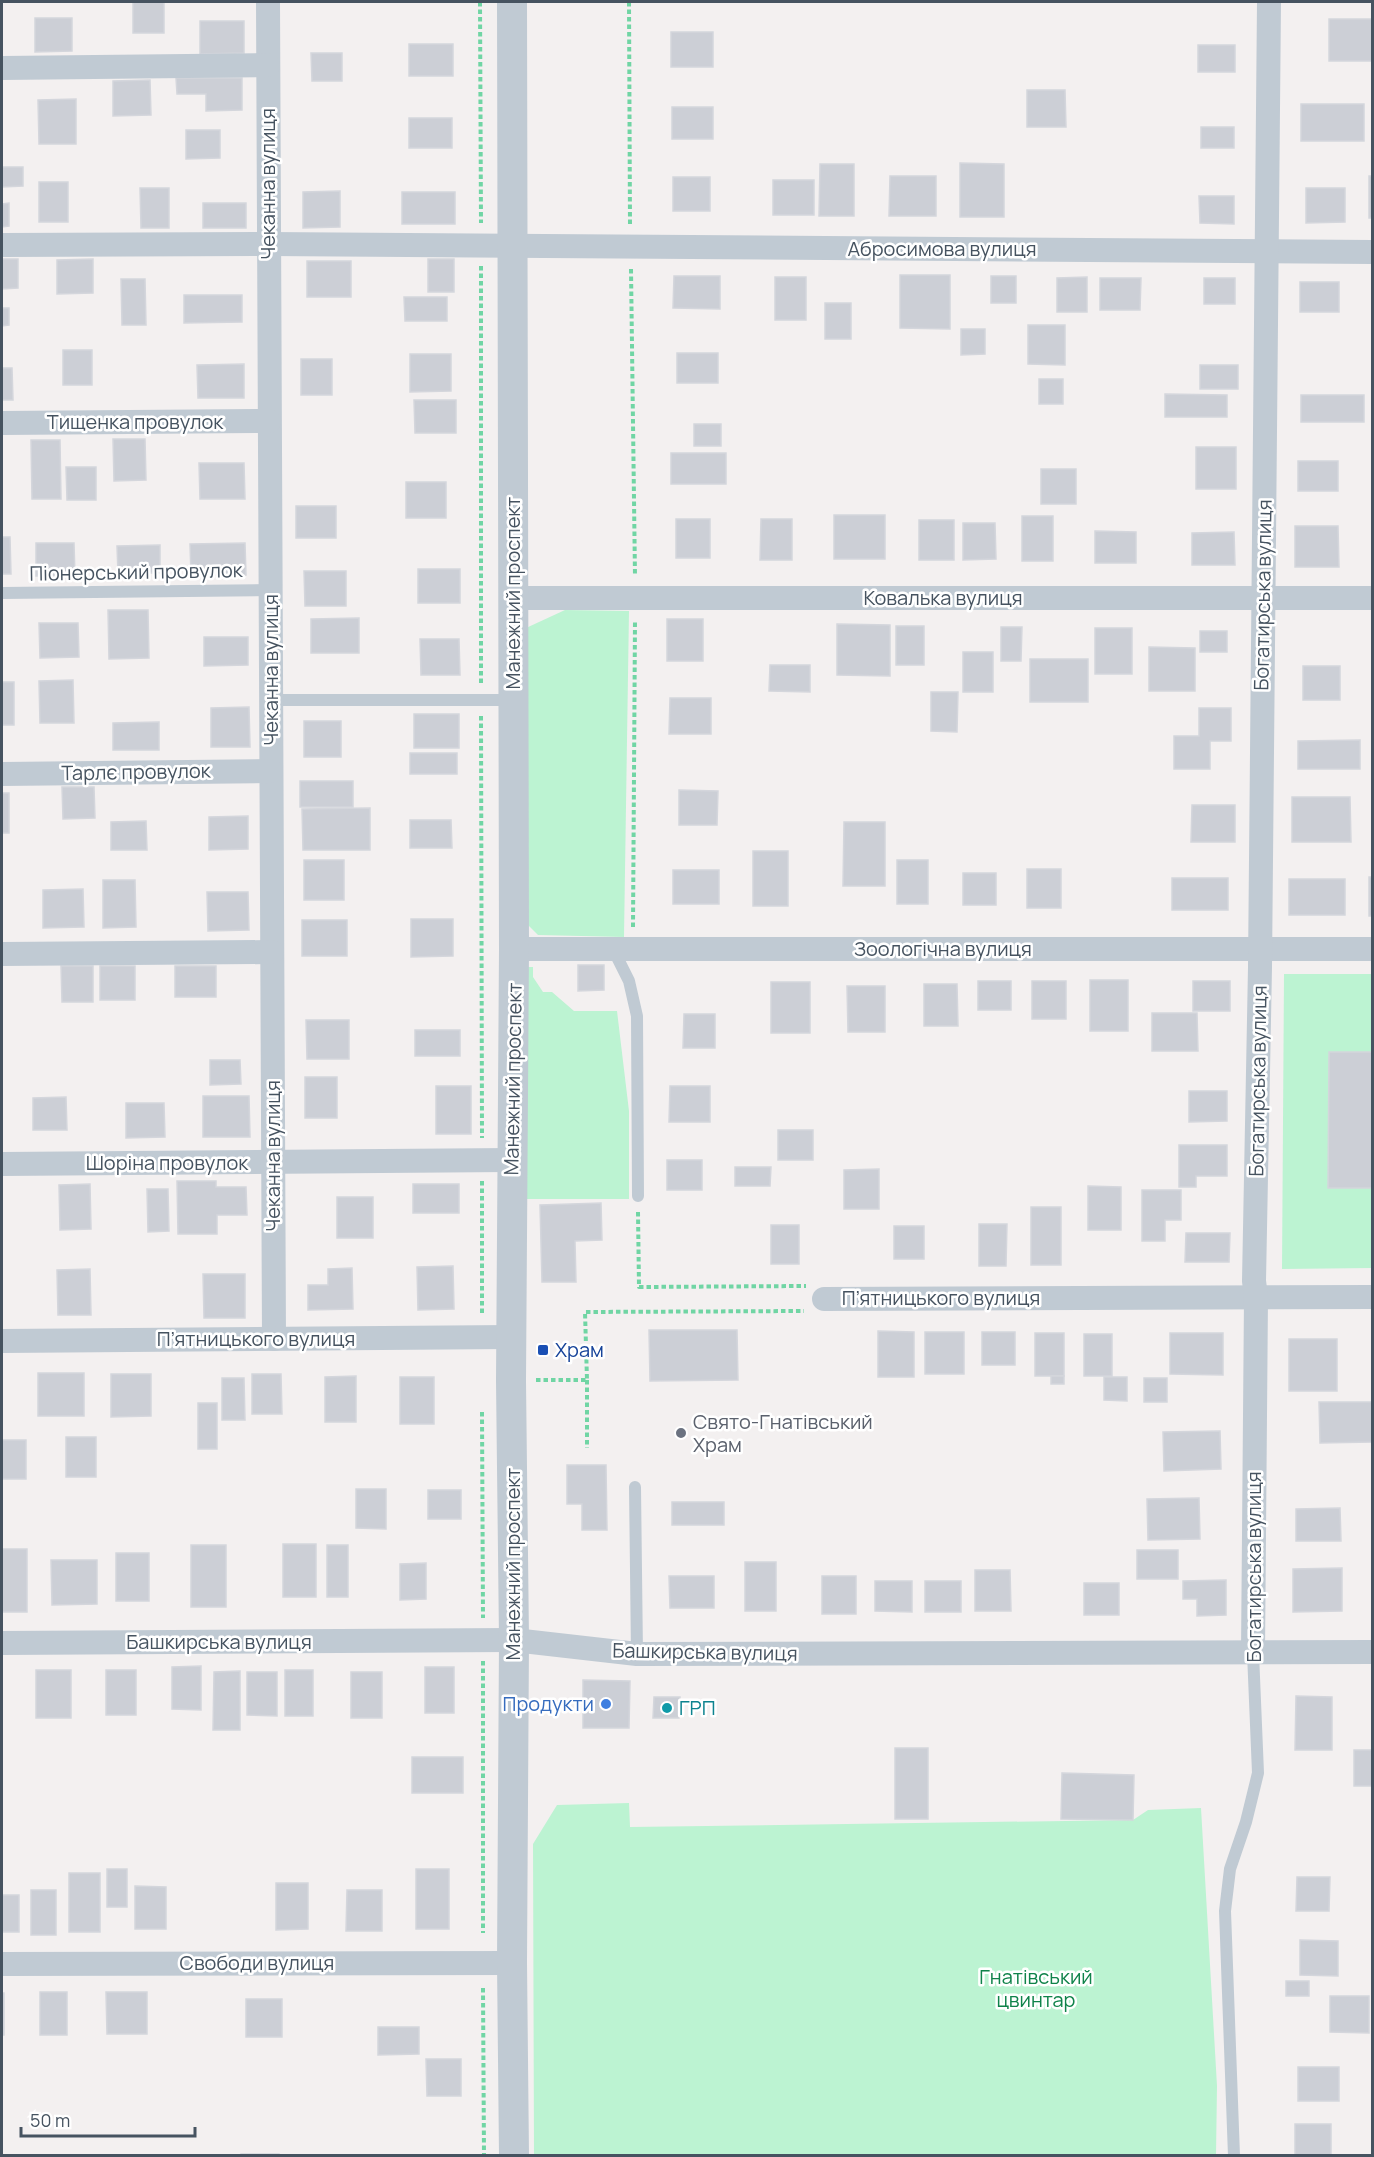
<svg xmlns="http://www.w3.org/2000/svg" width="1374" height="2157" font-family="Manrope,sans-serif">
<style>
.green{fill:#bcf3d2}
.building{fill:#cccfd6;stroke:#d4d6dc;stroke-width:1.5}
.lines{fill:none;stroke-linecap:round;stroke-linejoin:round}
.path{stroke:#70d5a4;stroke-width:4;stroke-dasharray:4.5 3;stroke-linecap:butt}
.service{stroke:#c0cad3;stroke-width:12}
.minor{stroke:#c0cad3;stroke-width:24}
.tertiary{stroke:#c0cad3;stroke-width:30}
.transit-dot{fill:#1a4fb4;stroke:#fff;stroke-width:2}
.worship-dot{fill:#6b7280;stroke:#fff;stroke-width:2}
.shop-dot{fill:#3f7fe0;stroke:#fff;stroke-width:2}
.culture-dot{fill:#0f9aa8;stroke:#fff;stroke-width:2}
.labels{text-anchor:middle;stroke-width:5;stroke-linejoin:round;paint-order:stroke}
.street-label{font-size:20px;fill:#465360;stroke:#fff}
.transit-label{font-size:20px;fill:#164399;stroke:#fff;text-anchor:start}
.worship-label{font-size:20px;fill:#5b616d;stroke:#fff;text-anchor:start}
.shop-label{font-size:20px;fill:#366cbe;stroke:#fff;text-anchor:end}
.culture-label{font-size:20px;fill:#0d838f;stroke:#fff;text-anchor:start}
.park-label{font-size:20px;fill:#0f834a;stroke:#fff}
</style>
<rect width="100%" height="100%" fill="#f3f0f0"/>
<g class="green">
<polygon points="565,610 629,611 624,937 538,935 522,919 526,628"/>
<polygon points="523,967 533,967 533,977 543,992 552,992 574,1011 617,1011 629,1111 629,1199 523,1199"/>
<polygon points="1284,974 1372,974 1372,1268 1282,1269"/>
<polygon points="629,1803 630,1827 1133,1820 1148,1810 1201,1808 1217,2086 1216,2155 534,2155 533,1844 557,1805"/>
</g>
<g class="building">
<rect x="133" y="2" width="31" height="31"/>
<polygon points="35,18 72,18 72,51 35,52"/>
<rect x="1329" y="19" width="43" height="42"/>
<polygon points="200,21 244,21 244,53 200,54"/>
<rect x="671" y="32" width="42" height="35"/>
<rect x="409" y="44" width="44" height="32"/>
<rect x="1198" y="45" width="37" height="27"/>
<polygon points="311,53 342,53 342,81 312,81"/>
<polygon points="176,78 242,78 242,110 206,111 206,94 177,94"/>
<polygon points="150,80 151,115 113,116 113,81"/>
<polygon points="1027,90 1065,90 1066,127 1027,127"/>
<polygon points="76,99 76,144 39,144 38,100"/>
<rect x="1301" y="104" width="63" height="37"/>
<rect x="672" y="107" width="41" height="32"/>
<rect x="409" y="118" width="43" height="30"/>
<rect x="1201" y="127" width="33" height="21"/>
<polygon points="186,130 220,130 220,158 186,159"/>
<polygon points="960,163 1004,164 1004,217 960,217"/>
<polygon points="820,164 854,164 854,216 819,216"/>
<polygon points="2,167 23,167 23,186 2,187"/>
<polygon points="890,176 936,176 936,216 889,216"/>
<rect x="1369" y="176" width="3" height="42"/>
<rect x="673" y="177" width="37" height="34"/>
<rect x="773" y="180" width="41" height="35"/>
<rect x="39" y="182" width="29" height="40"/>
<polygon points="140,188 169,188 169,228 141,228"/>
<polygon points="1306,188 1345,188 1345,222 1306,223"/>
<polygon points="340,191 340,227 303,228 303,192"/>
<rect x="402" y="192" width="53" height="32"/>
<polygon points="1199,196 1234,196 1234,224 1200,223"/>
<polygon points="9,203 9,226 2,227 2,204"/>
<rect x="203" y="203" width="43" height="25"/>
<polygon points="2,259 18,259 18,288 2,289"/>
<polygon points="93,259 93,293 57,294 57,260"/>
<rect x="428" y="259" width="26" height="33"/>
<rect x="307" y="261" width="44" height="36"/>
<polygon points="900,275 950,275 950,329 900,328"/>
<polygon points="674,276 720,276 720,309 673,308"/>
<rect x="991" y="276" width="25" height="27"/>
<rect x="775" y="277" width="31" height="43"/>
<polygon points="1087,277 1087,312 1057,312 1057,278"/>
<polygon points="1100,278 1141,278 1140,310 1100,310"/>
<rect x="1204" y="278" width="31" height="26"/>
<polygon points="121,279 145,279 146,325 122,325"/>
<rect x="1300" y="282" width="39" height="30"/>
<polygon points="184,295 242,295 242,322 184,323"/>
<polygon points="404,297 447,297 447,321 405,321"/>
<rect x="825" y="303" width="26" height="36"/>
<polygon points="2,308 9,308 9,325 2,326"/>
<polygon points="1028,325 1065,325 1065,365 1028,364"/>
<polygon points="961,329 985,329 985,354 961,355"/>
<rect x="63" y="350" width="29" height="35"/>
<rect x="677" y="353" width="41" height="30"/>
<polygon points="410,354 451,354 451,391 410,392"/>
<rect x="301" y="359" width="31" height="36"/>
<polygon points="244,364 244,398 198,398 197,365"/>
<rect x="1200" y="365" width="38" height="24"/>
<polygon points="2,368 12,368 13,400 2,400"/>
<rect x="1039" y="379" width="24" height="25"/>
<polygon points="1165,394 1227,395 1227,417 1165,417"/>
<rect x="1301" y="395" width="63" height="27"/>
<polygon points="414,400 456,400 456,433 415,433"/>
<rect x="694" y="424" width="27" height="22"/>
<polygon points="113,439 145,439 146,480 114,481"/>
<polygon points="31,440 60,440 61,499 32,499"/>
<rect x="1196" y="447" width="40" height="42"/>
<rect x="671" y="453" width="55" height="31"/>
<rect x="1298" y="461" width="40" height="30"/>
<polygon points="199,463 244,463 245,499 200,499"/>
<polygon points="66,467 96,467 96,500 67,500"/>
<rect x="1041" y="469" width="35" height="35"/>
<rect x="406" y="482" width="40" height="36"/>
<rect x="296" y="506" width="40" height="32"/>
<rect x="834" y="515" width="51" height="44"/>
<rect x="1022" y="516" width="31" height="45"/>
<rect x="676" y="519" width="34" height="39"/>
<polygon points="761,519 792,519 792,560 760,560"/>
<rect x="919" y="520" width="35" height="40"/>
<polygon points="963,523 995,523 996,559 963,560"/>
<polygon points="1295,526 1338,526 1339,567 1295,567"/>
<polygon points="1095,531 1136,532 1136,563 1095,563"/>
<polygon points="1234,532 1235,565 1192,565 1192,533"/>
<polygon points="2,537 10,537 11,574 2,574"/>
<polygon points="36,543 74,543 75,576 36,576"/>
<polygon points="245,543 246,575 191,575 190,544"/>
<polygon points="160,545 160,573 118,573 117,546"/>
<rect x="418" y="569" width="42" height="34"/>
<polygon points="304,571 346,571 346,606 305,606"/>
<polygon points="108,610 148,610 149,658 109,659"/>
<polygon points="359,618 359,653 311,653 311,619"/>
<rect x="667" y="619" width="36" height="42"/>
<polygon points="39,623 78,623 79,657 40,658"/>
<polygon points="837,624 890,625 890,676 837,675"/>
<rect x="896" y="626" width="28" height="39"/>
<polygon points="1001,627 1022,627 1021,661 1001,661"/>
<rect x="1095" y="628" width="37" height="46"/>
<rect x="1200" y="631" width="27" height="21"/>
<polygon points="204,637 248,637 248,665 204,666"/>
<polygon points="420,639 459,639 460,675 421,675"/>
<polygon points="1149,647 1195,648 1195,691 1149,691"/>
<rect x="963" y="652" width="30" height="40"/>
<rect x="1030" y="659" width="58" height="43"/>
<polygon points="770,665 810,665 810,692 769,691"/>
<rect x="1303" y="666" width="37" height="34"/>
<polygon points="73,680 74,723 40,723 39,681"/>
<rect x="2" y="682" width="12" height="43"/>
<polygon points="931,692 958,692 957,732 931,731"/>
<polygon points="670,698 711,698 711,734 669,734"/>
<polygon points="249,707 250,747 211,747 211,708"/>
<polygon points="1199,708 1231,708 1231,741 1210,741 1210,769 1174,769 1174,736 1199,736"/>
<rect x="414" y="714" width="45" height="34"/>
<rect x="304" y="721" width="37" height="36"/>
<polygon points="159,722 159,750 113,750 113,723"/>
<polygon points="1360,740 1360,769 1298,769 1298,741"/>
<rect x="410" y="753" width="47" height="21"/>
<rect x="300" y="781" width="53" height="26"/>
<polygon points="62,787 94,787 95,818 63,819"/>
<polygon points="679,790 718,791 717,825 679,825"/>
<rect x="2" y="793" width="7" height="40"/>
<polygon points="1292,797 1350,797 1351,842 1292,842"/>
<polygon points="1192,805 1235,805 1235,842 1191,842"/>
<polygon points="370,808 370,850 303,850 302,809"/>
<polygon points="248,816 248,849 209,850 209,817"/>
<polygon points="410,820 451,820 452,848 410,848"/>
<polygon points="146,821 147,850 111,850 111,822"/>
<polygon points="844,822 885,822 885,886 843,886"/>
<rect x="753" y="851" width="35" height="55"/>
<rect x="304" y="860" width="40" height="40"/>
<rect x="897" y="860" width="31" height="44"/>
<rect x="1027" y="869" width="34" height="39"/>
<rect x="673" y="870" width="46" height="34"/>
<rect x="963" y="873" width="33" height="32"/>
<rect x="1369" y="877" width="3" height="39"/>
<rect x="1172" y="878" width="56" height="32"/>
<rect x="1289" y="879" width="56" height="36"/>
<polygon points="103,880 135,880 136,927 103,928"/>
<polygon points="83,889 84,927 43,928 43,890"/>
<polygon points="207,892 248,892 249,930 208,931"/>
<polygon points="411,919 453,919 453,956 411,957"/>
<rect x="302" y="920" width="45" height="36"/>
<polygon points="578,965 604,965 604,990 578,991"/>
<polygon points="61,966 93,966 93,1002 62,1002"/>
<rect x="100" y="966" width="35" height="34"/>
<rect x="175" y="966" width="41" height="31"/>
<rect x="1090" y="980" width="38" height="51"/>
<rect x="978" y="981" width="33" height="29"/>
<rect x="1032" y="981" width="34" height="38"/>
<rect x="1193" y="981" width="37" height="30"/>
<rect x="771" y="982" width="39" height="51"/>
<polygon points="924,984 957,984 958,1026 924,1026"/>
<polygon points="847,986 885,986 885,1032 848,1032"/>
<polygon points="1152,1013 1197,1013 1198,1051 1152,1051"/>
<polygon points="684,1014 715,1014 715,1048 683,1048"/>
<polygon points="306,1020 349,1020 349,1059 307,1059"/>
<rect x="415" y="1030" width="45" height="26"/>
<polygon points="1329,1052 1372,1052 1372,1188 1328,1188"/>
<polygon points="210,1060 240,1060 241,1084 210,1085"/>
<rect x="305" y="1077" width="32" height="41"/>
<rect x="436" y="1086" width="35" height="48"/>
<polygon points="670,1086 710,1086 710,1122 669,1122"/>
<polygon points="1189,1091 1227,1091 1227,1121 1189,1122"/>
<polygon points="203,1096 249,1096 250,1137 203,1137"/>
<polygon points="66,1097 67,1130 33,1130 33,1098"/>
<polygon points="126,1103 164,1103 165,1137 126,1138"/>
<rect x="778" y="1130" width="35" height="30"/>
<polygon points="1179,1145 1227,1145 1227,1176 1196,1176 1196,1187 1179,1187"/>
<rect x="667" y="1160" width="35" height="30"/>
<polygon points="735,1167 771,1167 770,1186 735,1186"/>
<polygon points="879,1169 879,1209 844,1209 844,1170"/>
<polygon points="177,1181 216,1181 216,1187 246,1187 247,1215 217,1215 217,1234 178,1234"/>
<polygon points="90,1184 91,1229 60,1230 59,1185"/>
<rect x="413" y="1184" width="46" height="29"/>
<polygon points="1088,1186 1121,1187 1121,1230 1088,1230"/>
<polygon points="147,1189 168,1189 169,1231 148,1232"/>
<polygon points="1142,1190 1181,1190 1181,1220 1165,1220 1165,1241 1142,1241"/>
<rect x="337" y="1197" width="36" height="41"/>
<polygon points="601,1203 602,1240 575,1241 576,1282 542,1282 540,1205"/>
<rect x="1031" y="1207" width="30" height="58"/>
<polygon points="979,1224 1007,1224 1006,1266 979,1266"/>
<rect x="771" y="1225" width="28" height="39"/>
<rect x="894" y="1226" width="30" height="33"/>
<polygon points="1186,1233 1230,1233 1229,1262 1185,1262"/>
<polygon points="453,1266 454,1309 418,1310 417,1267"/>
<polygon points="352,1268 353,1309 308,1310 308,1285 328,1285 328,1269"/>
<polygon points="90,1269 91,1315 58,1315 57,1270"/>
<polygon points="203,1274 245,1274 245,1318 204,1318"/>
<polygon points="649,1330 737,1330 738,1380 650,1381"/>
<polygon points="878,1331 914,1332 914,1377 878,1377"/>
<rect x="925" y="1332" width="39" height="42"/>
<rect x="982" y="1332" width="33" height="33"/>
<rect x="1035" y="1333" width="29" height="43"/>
<polygon points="1170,1333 1223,1333 1223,1375 1170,1374"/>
<rect x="1084" y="1334" width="28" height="42"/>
<rect x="1289" y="1339" width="48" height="52"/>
<rect x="38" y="1373" width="46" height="43"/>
<polygon points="111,1374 151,1374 151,1416 111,1417"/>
<polygon points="252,1374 281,1374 282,1414 252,1414"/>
<polygon points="356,1376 356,1422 325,1422 325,1377"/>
<rect x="1051" y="1376" width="13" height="8"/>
<rect x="400" y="1377" width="34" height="47"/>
<polygon points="1104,1377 1127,1377 1127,1401 1104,1400"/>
<polygon points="222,1378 244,1378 245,1420 222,1420"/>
<rect x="1144" y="1378" width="23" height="24"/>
<polygon points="1319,1402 1372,1402 1372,1442 1320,1443"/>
<rect x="198" y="1403" width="19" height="46"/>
<polygon points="1220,1431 1221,1469 1164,1471 1163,1432"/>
<rect x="66" y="1437" width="30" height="40"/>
<rect x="2" y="1440" width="24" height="39"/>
<polygon points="567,1465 606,1465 607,1530 582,1530 582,1504 567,1504"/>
<polygon points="356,1489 386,1489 386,1529 356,1528"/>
<rect x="428" y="1490" width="33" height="29"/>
<polygon points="1199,1498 1200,1539 1148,1540 1147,1499"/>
<rect x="672" y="1502" width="52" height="23"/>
<polygon points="1340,1508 1341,1541 1296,1541 1296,1509"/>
<rect x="283" y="1544" width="33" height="53"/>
<rect x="191" y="1545" width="35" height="62"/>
<rect x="327" y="1545" width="21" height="52"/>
<rect x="2" y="1549" width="25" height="63"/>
<rect x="1137" y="1550" width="41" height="29"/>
<rect x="116" y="1553" width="33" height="48"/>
<polygon points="51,1560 97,1560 97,1604 52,1605"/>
<rect x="745" y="1562" width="31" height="49"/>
<polygon points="426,1563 426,1599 400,1600 400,1564"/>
<polygon points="1342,1568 1342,1611 1293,1612 1293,1569"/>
<polygon points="975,1570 1010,1570 1011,1611 975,1611"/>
<polygon points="669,1576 714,1576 714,1608 670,1608"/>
<rect x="822" y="1576" width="34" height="38"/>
<polygon points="1226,1580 1226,1615 1197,1616 1197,1599 1183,1599 1183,1581"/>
<polygon points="875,1581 912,1581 912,1612 875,1611"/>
<rect x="925" y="1581" width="36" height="31"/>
<rect x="1084" y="1583" width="35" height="32"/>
<polygon points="201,1666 201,1710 172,1709 172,1667"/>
<rect x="425" y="1667" width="29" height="46"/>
<rect x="36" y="1670" width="35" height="48"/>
<rect x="106" y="1670" width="30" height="45"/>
<rect x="285" y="1670" width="28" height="46"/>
<polygon points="240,1671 240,1730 213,1730 214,1672"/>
<polygon points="247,1672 277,1672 277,1716 247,1715"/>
<rect x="351" y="1672" width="31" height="46"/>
<polygon points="583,1680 630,1681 629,1728 583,1728"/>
<polygon points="1296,1696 1332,1697 1332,1750 1295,1750"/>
<polygon points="654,1697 680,1697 679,1718 653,1718"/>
<rect x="895" y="1748" width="33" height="71"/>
<rect x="1354" y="1750" width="18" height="36"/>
<rect x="412" y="1757" width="51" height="36"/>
<polygon points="1062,1773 1134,1775 1133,1820 1061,1819"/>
<rect x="107" y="1869" width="20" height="38"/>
<rect x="416" y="1869" width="33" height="60"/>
<rect x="69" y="1873" width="31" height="59"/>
<polygon points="1297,1877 1330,1877 1329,1911 1296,1911"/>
<polygon points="276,1883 308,1883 308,1929 276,1930"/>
<polygon points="135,1886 166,1887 166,1929 135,1929"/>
<rect x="31" y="1890" width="25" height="45"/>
<polygon points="347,1890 382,1890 382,1931 346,1931"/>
<rect x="2" y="1895" width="17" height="37"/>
<polygon points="1300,1940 1338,1941 1338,1976 1300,1975"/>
<rect x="1286" y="1981" width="23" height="15"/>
<rect x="40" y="1992" width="27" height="43"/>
<polygon points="106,1992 147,1992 147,2034 107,2034"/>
<rect x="2" y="1993" width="2" height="42"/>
<polygon points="1330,1996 1369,1996 1369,2033 1330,2032"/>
<rect x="246" y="1999" width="36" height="38"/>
<polygon points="378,2027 419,2027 419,2054 378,2055"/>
<polygon points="426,2059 461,2059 461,2096 427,2096"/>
<rect x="1298" y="2067" width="41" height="34"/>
<rect x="1295" y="2124" width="36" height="32"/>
<rect x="241" y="2154" width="38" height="2"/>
</g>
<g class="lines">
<g class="path">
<polyline points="480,2 481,223"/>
<polyline points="629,2 630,225"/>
<polyline points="481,266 481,685"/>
<polyline points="631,269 635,576"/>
<polyline points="481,716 482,1138"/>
<polyline points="633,927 635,620"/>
<polyline points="482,1181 482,1315"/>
<polyline points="638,1212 639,1287 806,1286"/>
<polyline points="536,1380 587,1380 585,1312 804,1311"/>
<polyline points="587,1380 587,1448"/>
<polyline points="482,1412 483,1618"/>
<polyline points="483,1661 483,1933"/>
<polyline points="483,1988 484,2156"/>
</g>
<g class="service">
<polyline points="2,593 270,590"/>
<polyline points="271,700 513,700"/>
<polyline points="613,949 629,981 637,1016 638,1196"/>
<polyline points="635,1487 637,1654"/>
<polyline points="1234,2156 1225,1911 1230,1869 1246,1822 1258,1773 1253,1653"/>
</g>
<g class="minor">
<polyline points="268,2 274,1339"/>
<polyline points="2,68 268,65"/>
<polyline points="2,245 269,244 1372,252"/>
<polyline points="2,423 269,421"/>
<polyline points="513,598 1372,598"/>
<polyline points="2,774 271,771"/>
<polyline points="514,949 1372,949"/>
<polyline points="2,954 272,952"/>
<polyline points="2,1164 512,1160"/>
<polyline points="824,1299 1372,1297"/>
<polyline points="2,1341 511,1337"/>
<polyline points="2,1643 514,1640 637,1654 1372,1652"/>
<polyline points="1253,1653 1256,1297 1254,1281 1260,967 1269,2"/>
<polyline points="2,1964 512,1963"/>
</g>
<polyline class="tertiary" points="512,2 514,949 511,1381 514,1640 512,1963 514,2156"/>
</g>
<rect class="transit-dot" x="537" y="1344" width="12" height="12" rx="3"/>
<circle class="worship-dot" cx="681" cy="1433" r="6"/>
<circle class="shop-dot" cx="606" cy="1704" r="6"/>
<circle class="culture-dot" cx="667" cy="1708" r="6"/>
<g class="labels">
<g class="street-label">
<text transform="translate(268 184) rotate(-90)" y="7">Чеканна вулиця</text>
<text x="942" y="256">Абросимова вулиця</text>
<text x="135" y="429">Тищенка провулок</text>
<text transform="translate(136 572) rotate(-1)" y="7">Пiонерський провулок</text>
<text transform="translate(513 593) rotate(-90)" y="7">Манежний проспект</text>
<text transform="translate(1263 595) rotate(-89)" y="7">Богатирська вулиця</text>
<text x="943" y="605">Ковалька вулиця</text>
<text transform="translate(271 670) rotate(-90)" y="7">Чеканна вулиця</text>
<text transform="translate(136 772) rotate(-1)" y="7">Тарлє провулок</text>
<text x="943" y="956">Зоологічна вулиця</text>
<text transform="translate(513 1079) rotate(-89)" y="7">Манежний проспект</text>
<text transform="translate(1258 1081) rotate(-89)" y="7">Богатирська вулиця</text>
<text transform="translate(273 1156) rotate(-90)" y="7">Чеканна вулиця</text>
<text x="167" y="1170">Шоріна провулок</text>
<text x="941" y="1305">П’ятницького вулиця</text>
<text x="256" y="1346">П’ятницького вулиця</text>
<text transform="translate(513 1564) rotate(-90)" y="7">Манежний проспект</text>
<text transform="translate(1254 1567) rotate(-90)" y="7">Богатирська вулиця</text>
<text x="219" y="1649">Башкирська вулиця</text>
<text transform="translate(705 1652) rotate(1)" y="7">Башкирська вулиця</text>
<text x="257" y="1970">Свободи вулиця</text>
</g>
<g class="transit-label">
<text x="555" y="1357">Храм</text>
</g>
<g class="worship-label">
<text x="693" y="1429">Свято-Гнатівський<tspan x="693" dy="23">Храм</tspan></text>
</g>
<g class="shop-label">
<text x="594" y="1711">Продукти</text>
</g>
<g class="culture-label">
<text x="679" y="1715">ГРП</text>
</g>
<g class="park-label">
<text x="1036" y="1984">Гнатівський<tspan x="1036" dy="23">цвинтар</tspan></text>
</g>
</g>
<rect width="1374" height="2157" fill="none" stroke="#465360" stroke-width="6"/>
<path d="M21 2127v9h174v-9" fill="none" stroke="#465360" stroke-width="3"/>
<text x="30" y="2127" font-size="18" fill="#465360" stroke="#ffffff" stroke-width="4.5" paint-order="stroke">50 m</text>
</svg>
